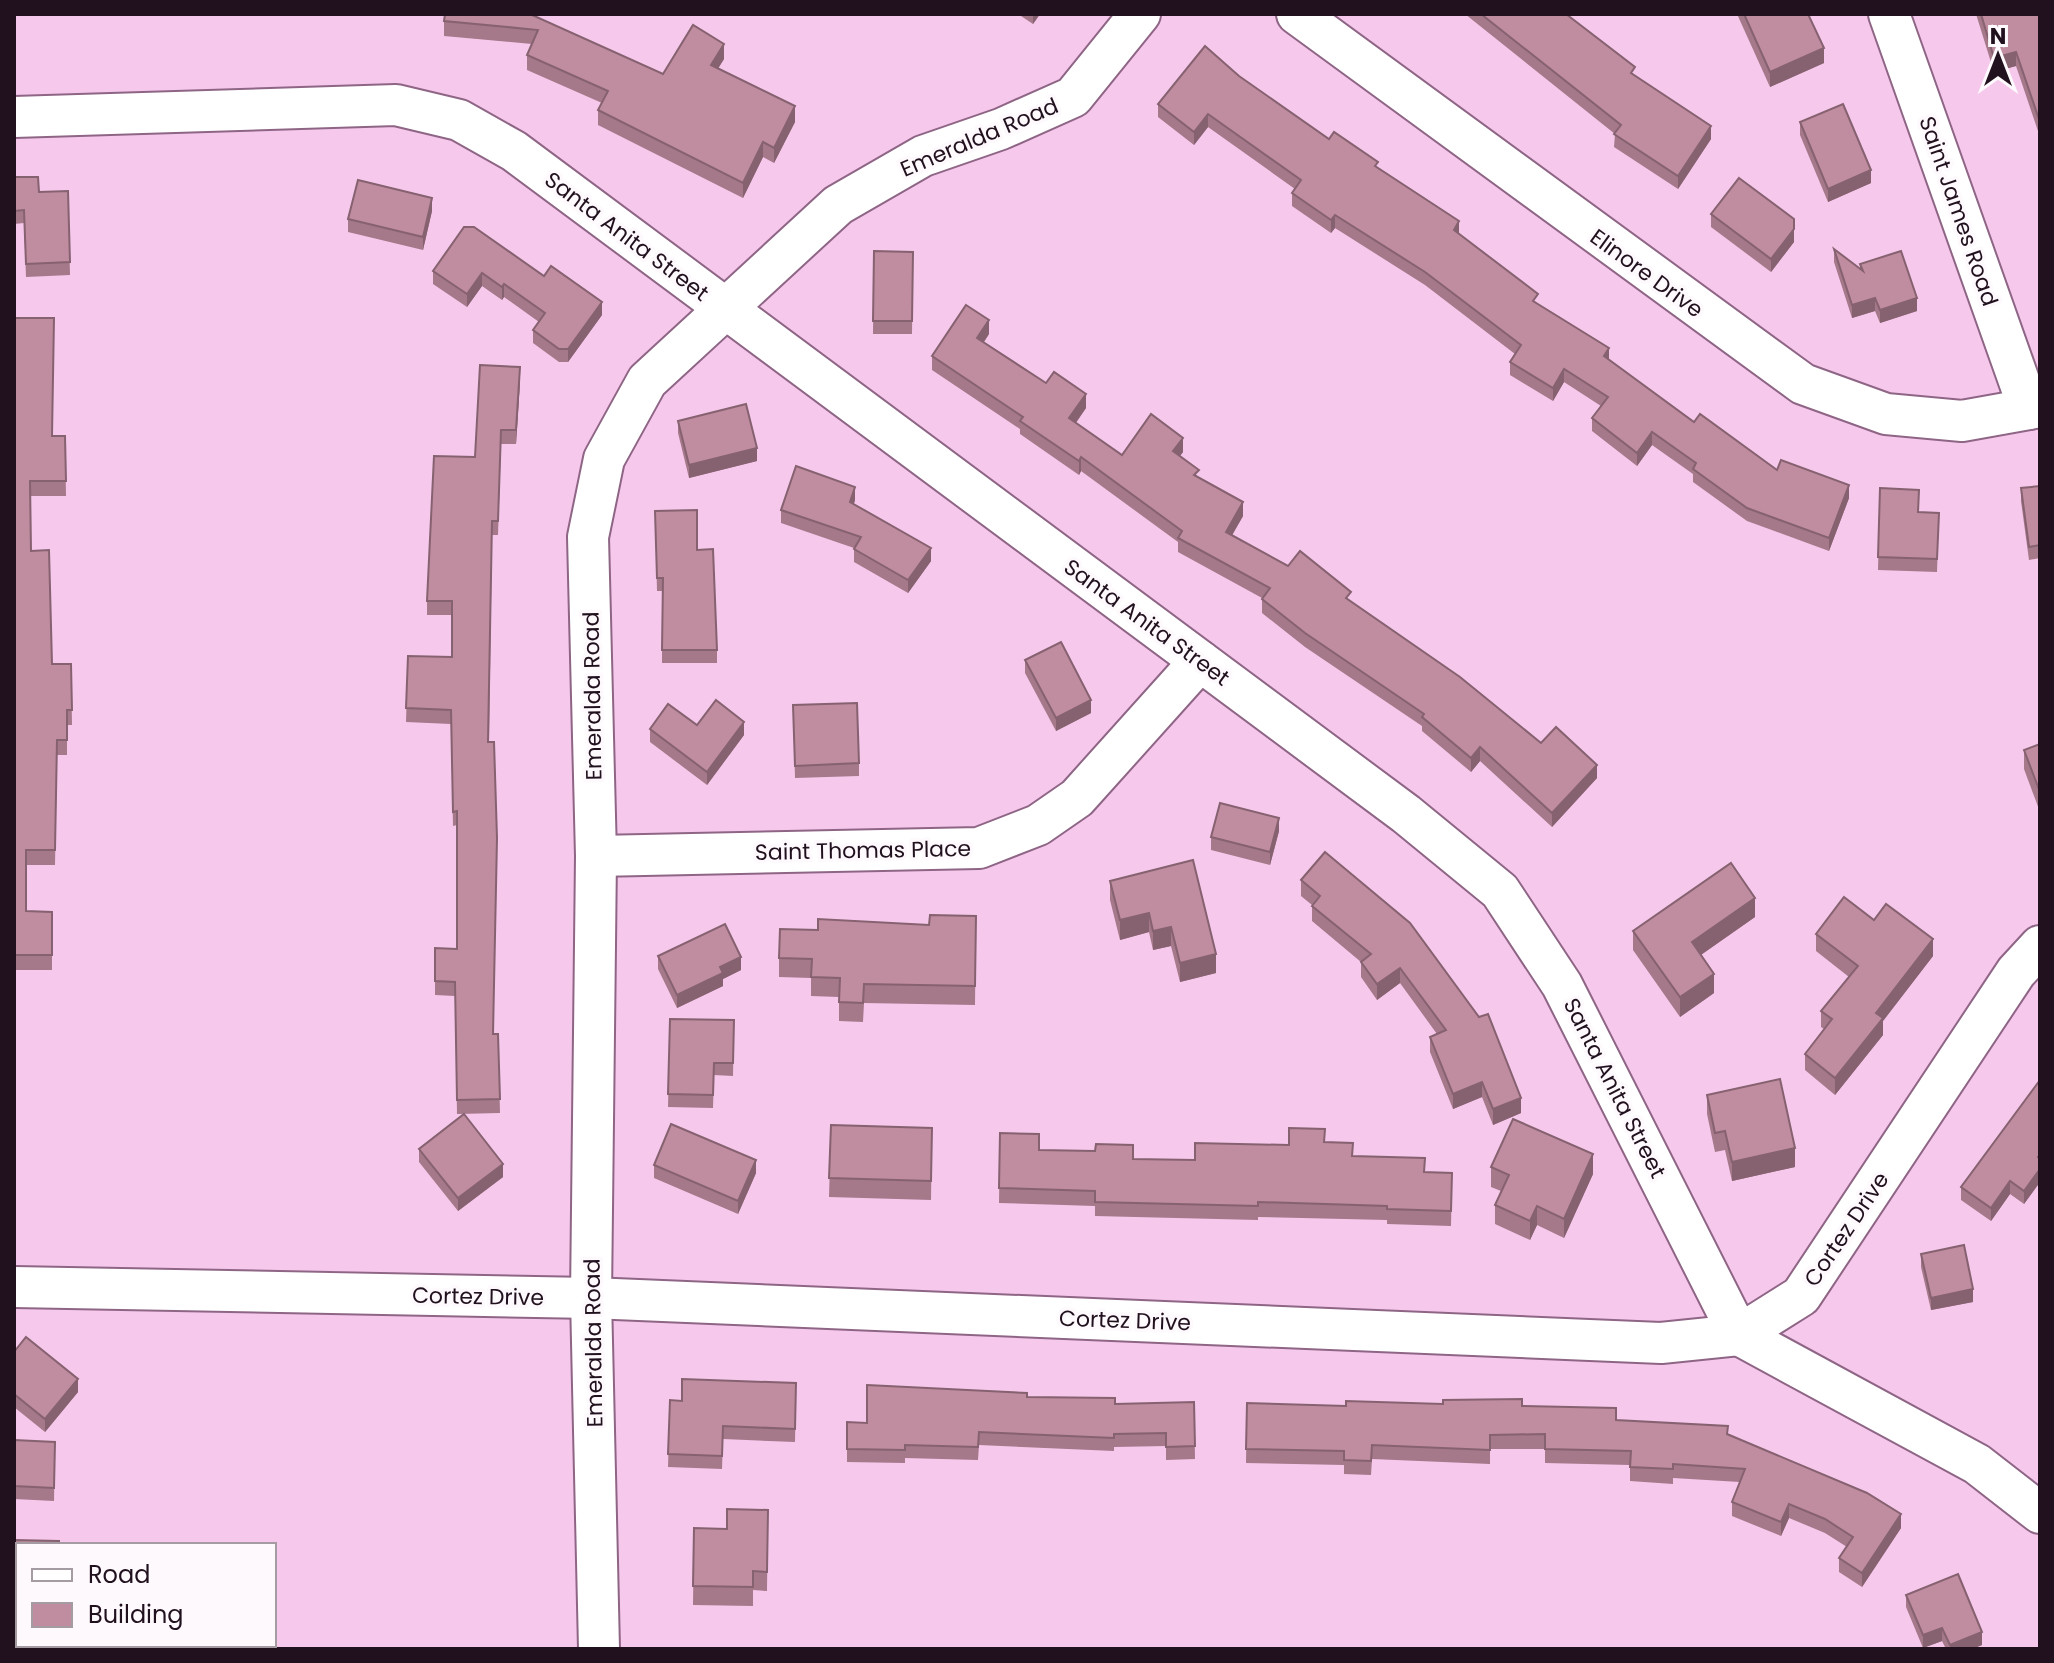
<svg xmlns="http://www.w3.org/2000/svg" width="2054" height="1663" font-family="Poppins,sans-serif">
<style>
.lines{fill:none;stroke-linecap:round;stroke-linejoin:round}
.minor-casing{stroke:#8e6585;stroke-width:44}
.minor{stroke:#fff;stroke-width:40}
.wall{fill:#a5788a}
.shaded-wall{fill:#866270}
.building{fill:#c08ca0;stroke:#866270;stroke-width:2}
.labels{text-anchor:middle;stroke-width:7;stroke-linejoin:round;paint-order:stroke}
.street-label{font-size:22px;fill:#21111e;stroke:#fdf9fc}
</style>
<rect width="100%" height="100%" fill="#f6c9ec"/>
<g class="lines">
<g class="minor-casing">
<g id="minor">
<polyline points="1297,14 1803,384 1886,414 1962,421 2040,407"/>
<polyline points="1889,14 2029,409"/>
<polyline points="14,117 396,105 459,120 514,151 1406,814 1500,891 1562,985 1739,1335 1977,1464 2040,1513"/>
<polyline points="596,856 979,848 1038,825 1077,798 1200,661"/>
<polyline points="14,1287 591,1298 1661,1343 1739,1335 1801,1296 2016,972 2040,946"/>
<polyline points="599,1649 591,1298 596,856 588,537 604,459 647,381 838,205 923,156 1001,129 1073,97 1140,14"/>
</g>
</g>
<use href="#minor" class="minor"/>
</g>
<g class="wall">
<polygon points="530,14 663,74 724,59 718,68 795,122 774,163 763,157 743,198 598,125 598,110 602,103 527,70 527,55 532,44 444,36 444,21"/>
<polygon points="1018,14 1040,14 1033,24"/>
<polygon points="1465,14 1566,14 1635,76 1711,139 1678,189 1614,147 1615,134"/>
<polygon points="1737,14 1808,14 1824,63 1770,87"/>
<polygon points="1976,14 2040,14 2040,137 2016,66 1994,72"/>
<polygon points="1239,76 1329,139 1378,168 1459,234 1538,304 1609,360 1694,422 1777,470 1849,498 1829,551 1747,521 1693,482 1693,474 1652,445 1637,466 1592,431 1592,418 1601,406 1564,382 1553,401 1510,375 1510,362 1515,354 1425,285 1335,228 1331,233 1292,206 1292,193 1295,189 1208,127 1194,145 1158,117 1158,104"/>
<polygon points="1800,122 1871,183 1828,202 1800,135"/>
<polygon points="14,177 39,192 68,191 70,275 26,277 24,223 14,224"/>
<polygon points="432,211 423,250 348,232 348,219"/>
<polygon points="1711,214 1794,242 1771,272 1711,227"/>
<polygon points="1834,249 1860,269 1860,264 1917,311 1880,323 1875,311 1852,318 1834,262"/>
<polygon points="874,251 913,252 912,334 873,334"/>
<polygon points="433,271 544,276 602,315 568,362 559,362 533,343 533,330 539,322 504,297 502,300 482,286 467,307 433,284"/>
<polygon points="14,318 52,436 65,436 66,496 30,496 31,551 52,664 71,664 72,725 67,725 67,755 57,755 55,865 26,865 26,911 52,912 52,970 14,970"/>
<polygon points="989,334 984,342 1046,383 1086,408 1076,423 1122,455 1183,452 1180,456 1199,478 1243,516 1232,535 1351,602 1541,743 1597,778 1552,827 1480,761 1471,772 1422,731 1422,726 1305,647 1262,613 1262,598 1178,552 1178,542 1081,471 1079,475 1020,434 1020,429 932,370 932,356"/>
<polygon points="520,381 516,444 501,444 498,535 492,535 489,742 493,1034 498,1034 500,1113 457,1114 455,996 435,995 435,948 457,949 457,825 453,826 451,724 406,722 408,656 452,657 452,615 427,615 427,601 475,457"/>
<polygon points="678,421 757,461 689,478 678,433"/>
<polygon points="2040,486 2040,558 2029,560 2021,501 2021,488"/>
<polygon points="1880,488 1918,512 1939,513 1937,572 1878,570"/>
<polygon points="855,500 854,504 931,561 908,593 854,562 854,548 781,523 781,510"/>
<polygon points="655,511 697,550 717,650 717,663 662,663 662,591 657,591"/>
<polygon points="1025,660 1091,713 1056,731 1025,673"/>
<polygon points="793,705 859,763 859,776 795,778"/>
<polygon points="697,725 744,735 707,785 650,742 650,729"/>
<polygon points="2040,744 2040,812 2024,769 2024,750"/>
<polygon points="1279,831 1270,865 1211,850 1211,837"/>
<polygon points="1325,852 1521,1113 1493,1125 1482,1097 1453,1109 1430,1052 1430,1037 1437,1034 1400,983 1377,1000 1361,977 1361,962 1312,921 1312,905 1301,896 1301,880"/>
<polygon points="1110,881 1216,954 1216,973 1180,982 1171,946 1153,950 1149,932 1120,940 1110,900"/>
<polygon points="976,916 975,1005 864,1003 863,1022 839,1021 839,997 811,996 811,978 779,977 779,958 818,930 929,925"/>
<polygon points="1755,917 1701,955 1714,993 1680,1017 1633,950 1633,931"/>
<polygon points="1874,920 1933,956 1883,1021 1883,1035 1835,1095 1805,1070 1805,1054 1824,1029 1821,1027 1821,1011 1849,977 1816,951 1816,934"/>
<polygon points="658,956 741,970 723,979 723,986 677,1008 658,969"/>
<polygon points="670,1019 734,1020 733,1076 714,1075 713,1108 668,1107"/>
<polygon points="2040,1080 2040,1182 2024,1204 2010,1194 1991,1221 1961,1200 1961,1187"/>
<polygon points="1707,1095 1795,1167 1732,1181 1725,1150 1715,1152 1707,1114"/>
<polygon points="831,1125 932,1128 931,1200 829,1197"/>
<polygon points="1000,1133 1039,1150 1133,1159 1195,1160 1289,1145 1325,1142 1353,1156 1425,1172 1452,1173 1451,1226 1387,1224 1387,1220 1258,1217 1258,1220 1095,1216 1095,1206 999,1203"/>
<polygon points="419,1149 503,1177 458,1211 419,1162"/>
<polygon points="654,1165 756,1173 738,1214 654,1178"/>
<polygon points="1491,1167 1593,1174 1564,1238 1537,1225 1530,1240 1495,1224 1495,1205 1501,1191 1491,1187"/>
<polygon points="1921,1254 1973,1302 1931,1310 1921,1267"/>
<polygon points="14,1352 78,1392 45,1432 14,1407"/>
<polygon points="796,1383 795,1442 723,1439 722,1469 668,1467 670,1400 682,1401"/>
<polygon points="1194,1402 1195,1459 1166,1460 1166,1446 1114,1447 1114,1451 979,1445 978,1460 905,1458 905,1463 847,1462 847,1422 867,1423 1115,1404"/>
<polygon points="1247,1403 1346,1406 1522,1406 1616,1420 1728,1434 1901,1528 1862,1587 1839,1572 1839,1558 1847,1547 1825,1533 1789,1518 1781,1536 1732,1516 1732,1502 1740,1482 1673,1478 1673,1484 1630,1481 1630,1465 1545,1463 1545,1449 1490,1449 1490,1464 1372,1459 1371,1475 1344,1474 1344,1465 1246,1463"/>
<polygon points="14,1440 55,1442 54,1501 14,1499"/>
<polygon points="768,1510 767,1591 753,1590 753,1606 693,1605 694,1528 727,1529"/>
<polygon points="1906,1595 1982,1645 1972,1649 1946,1649 1942,1641 1923,1648 1906,1607"/>
</g>
<g class="shaded-wall">
<polygon points="1033,14 1040,14 1033,24"/>
<polygon points="724,44 724,59 711,80 711,65"/>
<polygon points="1824,48 1824,63 1770,87 1770,72"/>
<polygon points="2016,52 2016,66 1994,72 1994,58"/>
<polygon points="795,106 795,122 774,163 774,148"/>
<polygon points="1208,114 1208,127 1194,145 1194,132"/>
<polygon points="1711,126 1711,139 1678,189 1678,176"/>
<polygon points="763,142 763,157 743,198 743,183"/>
<polygon points="1871,170 1871,183 1828,202 1828,189"/>
<polygon points="432,198 432,211 423,250 423,237"/>
<polygon points="1335,215 1335,228 1331,233 1331,220"/>
<polygon points="1459,221 1459,234 1454,230"/>
<polygon points="1794,229 1794,242 1771,272 1771,259"/>
<polygon points="482,273 482,286 467,307 467,294"/>
<polygon points="504,284 504,297 502,300 502,287"/>
<polygon points="1875,298 1875,311 1852,318 1852,305"/>
<polygon points="1917,298 1917,311 1880,323 1880,310"/>
<polygon points="602,302 602,315 568,362 568,349"/>
<polygon points="989,320 989,334 977,352 977,338"/>
<polygon points="1609,348 1609,361 1604,356"/>
<polygon points="520,367 520,381 516,444 516,430"/>
<polygon points="1564,369 1564,382 1553,401 1553,388"/>
<polygon points="1086,394 1086,408 1069,432 1069,418"/>
<polygon points="1652,432 1652,445 1637,466 1637,453"/>
<polygon points="1183,438 1183,452 1173,465 1173,451"/>
<polygon points="757,448 757,461 689,478 689,465"/>
<polygon points="1081,457 1081,471 1079,475 1079,461"/>
<polygon points="1849,485 1849,498 1829,551 1829,538"/>
<polygon points="855,487 855,500 850,515 850,502"/>
<polygon points="1243,502 1243,516 1226,546 1226,532"/>
<polygon points="931,548 931,561 908,593 908,580"/>
<polygon points="1091,700 1091,713 1056,731 1056,718"/>
<polygon points="744,722 744,735 707,785 707,772"/>
<polygon points="1480,747 1480,761 1471,772 1471,758"/>
<polygon points="1597,765 1597,778 1552,827 1552,813"/>
<polygon points="1279,818 1279,831 1270,865 1270,852"/>
<polygon points="1755,898 1755,917 1692,961 1692,942"/>
<polygon points="1149,913 1149,932 1120,940 1120,920"/>
<polygon points="1171,927 1171,946 1153,950 1153,931"/>
<polygon points="1933,939 1933,956 1883,1021 1883,1035 1835,1095 1835,1078 1876,1013"/>
<polygon points="1216,954 1216,973 1180,982 1180,963"/>
<polygon points="741,957 741,970 723,979 723,986 677,1008 677,995 720,967"/>
<polygon points="1400,968 1400,983 1377,1000 1377,984"/>
<polygon points="1714,974 1714,993 1680,1017 1680,997"/>
<polygon points="1482,1082 1482,1097 1453,1109 1453,1094"/>
<polygon points="1521,1098 1521,1113 1493,1125 1493,1109"/>
<polygon points="1795,1148 1795,1167 1732,1181 1732,1162"/>
<polygon points="1593,1154 1593,1174 1564,1238 1564,1219"/>
<polygon points="756,1160 756,1173 738,1214 738,1201"/>
<polygon points="503,1164 503,1177 458,1211 458,1198"/>
<polygon points="2040,1169 2040,1182 2024,1204 2024,1191"/>
<polygon points="2010,1181 2010,1194 1991,1221 1991,1208"/>
<polygon points="1537,1206 1537,1225 1530,1240 1530,1221"/>
<polygon points="1973,1289 1973,1302 1931,1310 1931,1298"/>
<polygon points="78,1379 78,1392 45,1432 45,1419"/>
<polygon points="1789,1504 1789,1518 1781,1536 1781,1522"/>
<polygon points="1901,1514 1901,1528 1862,1587 1862,1573"/>
<polygon points="1942,1628 1942,1641 1923,1648 1923,1635"/>
<polygon points="1982,1632 1982,1645 1972,1649 1950,1649 1950,1645"/>
</g>
<g class="building">
<polygon points="445,14 530,14 663,74 693,25 724,44 711,65 795,106 774,148 763,142 743,183 598,110 608,91 527,55 538,30 444,21"/>
<polygon points="1481,14 1566,14 1635,67 1631,73 1711,126 1678,176 1614,134 1621,125"/>
<polygon points="1744,14 1808,14 1824,48 1770,72"/>
<polygon points="1981,14 2040,14 2040,122 2016,52 1994,58"/>
<polygon points="1205,46 1239,76 1329,139 1334,132 1378,162 1375,166 1459,221 1454,230 1538,294 1533,301 1609,348 1604,356 1694,422 1700,414 1777,470 1781,460 1849,485 1829,538 1747,508 1693,469 1696,463 1652,432 1637,453 1592,418 1608,397 1564,369 1553,388 1510,362 1521,345 1425,272 1335,215 1331,220 1292,193 1301,180 1208,114 1194,132 1158,104"/>
<polygon points="1843,104 1871,170 1828,189 1800,122"/>
<polygon points="14,177 38,177 39,192 68,191 70,262 26,264 24,210 14,211"/>
<polygon points="1739,178 1794,219 1794,229 1771,259 1711,214"/>
<polygon points="358,180 432,198 423,237 348,219"/>
<polygon points="464,227 474,227 544,276 551,266 602,302 568,349 559,349 533,330 545,313 504,284 502,287 482,273 467,294 433,271"/>
<polygon points="1834,249 1863,271 1860,264 1901,251 1917,298 1880,310 1875,298 1852,305"/>
<polygon points="874,251 913,252 912,321 873,321"/>
<polygon points="966,305 989,320 977,338 1046,383 1054,372 1086,394 1069,418 1122,455 1151,414 1183,438 1173,451 1199,470 1194,475 1243,502 1226,532 1288,566 1300,551 1351,592 1346,598 1460,677 1541,743 1556,727 1597,765 1552,813 1480,747 1471,758 1422,717 1424,714 1305,633 1262,599 1270,588 1178,538 1182,531 1081,457 1079,461 1020,421 1023,417 932,356"/>
<polygon points="14,318 54,318 52,436 65,436 66,481 30,481 31,551 49,550 52,664 71,664 72,710 67,710 67,740 57,740 55,850 26,850 26,911 52,912 52,955 14,955"/>
<polygon points="480,365 520,367 516,430 501,430 498,521 492,521 488,742 494,742 497,838 493,1034 498,1034 500,1099 457,1100 455,982 435,981 435,948 457,949 457,811 453,812 451,710 406,708 408,656 452,657 452,601 427,601 434,456 475,457"/>
<polygon points="746,404 757,448 689,465 678,421"/>
<polygon points="796,466 855,487 850,502 931,548 908,580 854,549 861,537 781,510"/>
<polygon points="2040,486 2040,545 2029,547 2021,488"/>
<polygon points="1880,488 1919,490 1918,512 1939,513 1937,559 1878,557"/>
<polygon points="697,510 697,550 713,549 717,650 662,650 663,578 657,578 655,511"/>
<polygon points="1061,642 1091,700 1056,718 1025,660"/>
<polygon points="716,700 744,722 707,772 650,729 668,704 697,725"/>
<polygon points="857,703 859,763 795,766 793,705"/>
<polygon points="2040,744 2040,792 2024,750"/>
<polygon points="1220,803 1279,818 1270,852 1211,837"/>
<polygon points="1325,852 1410,923 1479,1017 1488,1014 1521,1098 1493,1109 1482,1082 1453,1094 1430,1037 1446,1030 1400,968 1377,984 1361,962 1371,954 1312,906 1320,896 1301,880"/>
<polygon points="1193,860 1216,954 1180,963 1171,927 1153,931 1149,913 1120,920 1110,881"/>
<polygon points="1731,863 1755,898 1692,942 1714,974 1680,997 1633,931"/>
<polygon points="1844,897 1874,920 1886,904 1933,939 1876,1013 1883,1018 1835,1078 1805,1054 1832,1019 1821,1011 1858,966 1816,934"/>
<polygon points="930,915 976,916 975,986 864,984 863,1003 839,1002 840,978 811,977 812,959 779,958 780,929 818,930 818,919 929,925"/>
<polygon points="725,924 741,957 720,967 723,973 677,995 658,956"/>
<polygon points="670,1019 734,1020 733,1063 714,1063 713,1095 668,1094"/>
<polygon points="1780,1079 1795,1148 1732,1162 1725,1131 1715,1133 1707,1095"/>
<polygon points="2040,1080 2040,1154 2038,1157 2040,1159 2040,1169 2024,1191 2010,1181 1991,1208 1961,1187"/>
<polygon points="464,1114 503,1164 458,1198 419,1149"/>
<polygon points="1513,1119 1593,1154 1564,1219 1537,1206 1530,1221 1495,1205 1509,1175 1491,1167"/>
<polygon points="671,1124 756,1160 738,1201 654,1165"/>
<polygon points="831,1125 932,1128 931,1181 829,1178"/>
<polygon points="1289,1128 1325,1129 1324,1142 1353,1143 1352,1156 1425,1158 1424,1172 1452,1173 1451,1211 1387,1209 1387,1206 1258,1202 1258,1206 1095,1202 1095,1191 999,1188 1000,1133 1039,1134 1039,1150 1095,1151 1096,1144 1133,1145 1133,1159 1195,1160 1195,1143 1289,1145"/>
<polygon points="1964,1245 1973,1289 1931,1298 1921,1254"/>
<polygon points="26,1337 78,1379 45,1419 14,1394 14,1352"/>
<polygon points="682,1379 796,1383 795,1429 723,1426 722,1456 668,1454 670,1400 682,1401"/>
<polygon points="867,1385 1027,1393 1027,1397 1115,1398 1115,1404 1194,1402 1195,1446 1166,1447 1166,1433 1114,1434 1114,1438 979,1432 978,1447 905,1445 905,1450 847,1449 847,1422 867,1423"/>
<polygon points="1522,1399 1522,1406 1616,1408 1616,1420 1728,1426 1727,1434 1867,1493 1901,1514 1862,1573 1839,1558 1853,1537 1825,1519 1789,1504 1781,1522 1732,1502 1745,1469 1673,1464 1673,1469 1630,1467 1631,1451 1545,1449 1545,1434 1490,1435 1490,1450 1372,1445 1371,1461 1344,1460 1344,1451 1246,1449 1247,1403 1346,1406 1346,1401 1443,1404 1443,1400"/>
<polygon points="14,1440 55,1442 54,1488 14,1486"/>
<polygon points="727,1509 768,1510 767,1572 753,1571 753,1587 693,1586 694,1528 727,1529"/>
<polygon points="14,1540 59,1541 59,1545 18,1545 18,1645 40,1645 40,1649 14,1649"/>
<polygon points="1958,1574 1982,1632 1950,1645 1942,1628 1923,1635 1906,1595"/>
</g>
<g class="labels">
<g class="street-label">
<text transform="translate(979 137) rotate(-23)" y="8">Emeralda Road</text>
<text transform="translate(1959 211) rotate(71)" y="8">Saint James Road</text>
<text transform="translate(627 236) rotate(37)" y="8">Santa Anita Street</text>
<text transform="translate(1647 273) rotate(36)" y="8">Elinore Drive</text>
<text transform="translate(1147 622) rotate(36)" y="8">Santa Anita Street</text>
<text transform="translate(592 696) rotate(-91)" y="8">Emeralda Road</text>
<text transform="translate(863 850) rotate(-1)" y="8">Saint Thomas Place</text>
<text transform="translate(1615 1088) rotate(63)" y="8">Santa Anita Street</text>
<text transform="translate(1846 1229) rotate(-56)" y="8">Cortez Drive</text>
<text transform="translate(478 1296) rotate(1)" y="8">Cortez Drive</text>
<text transform="translate(1125 1320) rotate(2)" y="8">Cortez Drive</text>
<text transform="translate(593 1343) rotate(-91)" y="8">Emeralda Road</text>
</g>
</g>
<rect width="2054" height="1663" fill="none" stroke="#21111e" stroke-width="32"/>
<rect x="16" y="1543" width="260" height="104" fill="#fdf9fc" stroke="#a59ca3" stroke-width="2"/>
<rect x="32" y="1569" width="40" height="12" fill="#ffffff" stroke="#a59ca3" stroke-width="2"/>
<text x="88" y="1583" font-size="24" fill="#21111e">Road</text>
<rect x="32" y="1603" width="40" height="24" fill="#c08ca0" stroke="#a59ca3" stroke-width="2"/>
<text x="88" y="1623" font-size="24" fill="#21111e">Building</text>
<g transform="translate(1998 56)" stroke="#fdf9fc" stroke-width="6" paint-order="stroke">
<path d="M0-6L14 30L0 20L-14 30Z" fill="#21111e"/>
<text y="-12" font-size="22" font-weight="bold" text-anchor="middle" fill="#21111e">N</text>
</g>
</svg>
